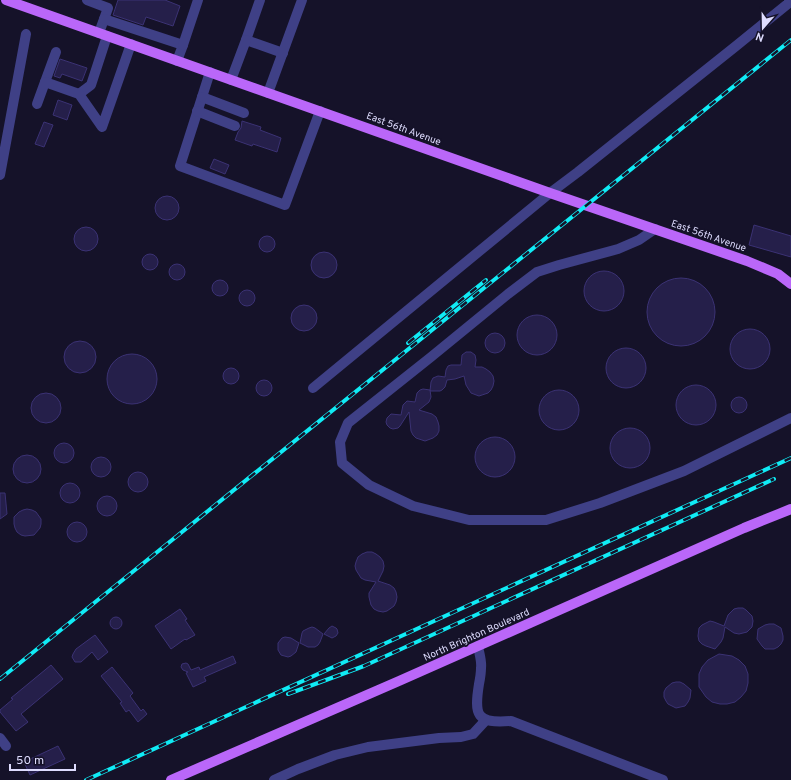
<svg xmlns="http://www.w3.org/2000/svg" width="791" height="780" font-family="Overpass,sans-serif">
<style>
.building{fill:#251f4a;stroke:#3b3274}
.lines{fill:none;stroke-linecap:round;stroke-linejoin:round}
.minor{stroke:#3f4086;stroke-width:10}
.major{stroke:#ba67f9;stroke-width:10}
.rail-casing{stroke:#10ebf5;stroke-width:4}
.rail{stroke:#151229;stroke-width:2.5;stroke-dasharray:8;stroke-linecap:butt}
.labels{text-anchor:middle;stroke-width:3.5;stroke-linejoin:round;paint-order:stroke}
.street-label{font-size:10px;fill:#dedcfe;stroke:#151229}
</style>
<rect width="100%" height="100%" fill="#151229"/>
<g class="building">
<polygon points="118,0 165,0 180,6 173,26 146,17 143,25 113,15"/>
<polygon points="60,59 87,68 82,81 62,74 60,78 54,76"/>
<polygon points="58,100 72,105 67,120 53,115"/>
<polygon points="242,121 261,127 260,130 281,138 277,152 253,144 252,146 235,140 238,132 241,128"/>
<polygon points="44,122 53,125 44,147 35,144"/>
<polygon points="214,159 229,165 225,174 210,168"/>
<circle cx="167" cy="208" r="12"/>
<polygon points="754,225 791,236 791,257 749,245"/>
<circle cx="86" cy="239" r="12"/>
<circle cx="267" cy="244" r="8"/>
<circle cx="324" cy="265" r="13"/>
<circle cx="150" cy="262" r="8"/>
<circle cx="177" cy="272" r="8"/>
<circle cx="604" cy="291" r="20"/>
<circle cx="681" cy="312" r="34"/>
<circle cx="220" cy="288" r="8"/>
<circle cx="247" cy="298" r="8"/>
<circle cx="304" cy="318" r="13"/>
<circle cx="537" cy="335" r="20"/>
<circle cx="750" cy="349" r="20"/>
<circle cx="495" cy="343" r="10"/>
<circle cx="80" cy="357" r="16"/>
<circle cx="626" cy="368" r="20"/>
<polygon points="466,352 471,352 475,355 476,360 475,367 482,367 486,369 490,372 493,376 494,381 493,386 491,390 488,393 479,396 471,393 466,385 464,376 455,379 447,380 445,387 442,390 440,391 430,391 431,382 433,378 438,376 445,377 446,370 448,366 451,365 461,365 462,355"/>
<circle cx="132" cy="379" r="25"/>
<circle cx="231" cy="376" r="8"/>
<circle cx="264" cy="388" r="8"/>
<circle cx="696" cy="405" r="20"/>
<polygon points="423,389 430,390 431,397 429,402 419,410 432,414 436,417 438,422 439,426 439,431 437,435 433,438 425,441 416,438 413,435 411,431 409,412 400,426 398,428 393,429 390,428 387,425 386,422 387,418 391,414 401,415 403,405 407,401 415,402 417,393 420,390"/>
<circle cx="559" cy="410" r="20"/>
<circle cx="46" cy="408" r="15"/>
<circle cx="739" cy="405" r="8"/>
<circle cx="630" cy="448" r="20"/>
<circle cx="495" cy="457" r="20"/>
<circle cx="64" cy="453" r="10"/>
<circle cx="27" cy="469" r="14"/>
<circle cx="101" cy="467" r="10"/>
<circle cx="138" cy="482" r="10"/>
<circle cx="70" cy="493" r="10"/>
<polygon points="0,493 5,493 7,514 0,519"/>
<circle cx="107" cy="506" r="10"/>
<polygon points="27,509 32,510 36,512 41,519 41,524 40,528 34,535 25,536 21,535 17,532 15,528 14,524 14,517 19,512 23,510"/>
<circle cx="77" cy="532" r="10"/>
<polygon points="367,552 372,552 376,554 380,557 383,561 384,566 383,571 378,581 390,585 394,588 396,592 397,597 396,602 394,606 387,611 383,612 378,611 374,609 371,605 369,597 369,593 376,582 365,580 361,578 356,570 355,566 356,562 358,557 362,554"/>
<polygon points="738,608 743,608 746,610 752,616 753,621 752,627 747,632 739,634 734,633 725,627 723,638 721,642 715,649 706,646 702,644 699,641 698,636 699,628 702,625 710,621 714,622 724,626 728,615 734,609"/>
<polygon points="180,609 187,619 185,620 195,635 186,640 185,639 171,649 155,626"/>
<circle cx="116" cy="623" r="6"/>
<polygon points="769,624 774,624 781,628 783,636 783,640 781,644 778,647 774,649 765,649 762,646 757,639 758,629 765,625"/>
<polygon points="332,626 336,628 337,629 338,633 336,636 332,638 324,634 329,628"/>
<polygon points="312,627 315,628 323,634 320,642 318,645 315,647 308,647 300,643 302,633 303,631 309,628"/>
<polygon points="95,635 108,652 98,660 92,652 81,662 75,662 72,657 73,654 76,649"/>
<polygon points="285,637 291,638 299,643 296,652 291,656 288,657 281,655 278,650 278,643 282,638"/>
<polygon points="719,654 732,656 739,660 745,666 748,674 748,683 746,691 741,697 735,702 727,704 720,704 712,702 706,697 699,687 699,674 702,667 708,660"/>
<polygon points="233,656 236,663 204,677 206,681 193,687 186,673 188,672 183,670 181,667 182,664 186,663 188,664 191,670 199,667 200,670"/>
<polygon points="51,665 63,679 21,714 28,722 16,731 0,712 0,710 13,699 11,698"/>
<polygon points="112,667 133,693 130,696 141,711 143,709 147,714 138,722 129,710 126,712 120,703 122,702 101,676"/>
<polygon points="676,682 680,682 684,684 691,690 690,698 688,702 685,706 676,708 668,704 666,701 664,697 664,692 666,688 672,683"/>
<polygon points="58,746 65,759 30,775 24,762"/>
</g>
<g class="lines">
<g class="minor">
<polyline points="87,0 108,8 99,33"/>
<polyline points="260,0 246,40 283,53"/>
<polyline points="104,19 183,45 177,61"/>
<polyline points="183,45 198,0"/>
<polyline points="210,72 180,166 285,205 320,111"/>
<polyline points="231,80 246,40"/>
<polyline points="45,82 56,52"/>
<polyline points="268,93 302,0"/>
<polyline points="79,94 91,85 107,36"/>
<polyline points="202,97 244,113"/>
<polyline points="37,104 45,82 79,94 102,127 131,44"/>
<polyline points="197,111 235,126"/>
<polyline points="0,175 26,34"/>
<polyline points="655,229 639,240 618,249 559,265 537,272 508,294 431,357 348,423 340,442 342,463 369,485 413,506 469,520 546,520 600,503 684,471 791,418"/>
<polyline points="313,388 550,193 578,172 736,46 790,2 789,0"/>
<path d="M478,646C479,653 482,661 481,668C481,673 480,679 479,684C474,715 476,724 511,721L663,780"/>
<polyline points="0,738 6,746"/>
<polyline points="274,780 298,769 335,755 368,747 439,738 461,737 473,734 486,720"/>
</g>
<g class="major">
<polyline points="6,0 550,193 747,261 778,274 791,284"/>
<polyline points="171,780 399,681 744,528 791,509"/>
</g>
<g class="rail-casing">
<g id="rail">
<polyline points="408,343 486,280"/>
<polyline points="0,679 791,40"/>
<polyline points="288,694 364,666 774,479"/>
<polyline points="86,780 791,458"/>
</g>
</g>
<use href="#rail" class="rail"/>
</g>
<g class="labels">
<g class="street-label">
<text transform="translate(404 128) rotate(20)" y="4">East 56th Avenue</text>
<text transform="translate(709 235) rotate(19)" y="4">East 56th Avenue</text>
<text transform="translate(476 634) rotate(-24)" y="4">North Brighton Boulevard</text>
</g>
</g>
<g transform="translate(763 28) rotate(200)" stroke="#151229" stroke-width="3" paint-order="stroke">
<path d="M0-3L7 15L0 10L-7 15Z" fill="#dedcfe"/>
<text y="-6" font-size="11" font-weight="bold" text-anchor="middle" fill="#dedcfe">N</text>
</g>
<path d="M10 764v6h65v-6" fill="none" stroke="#dedcfe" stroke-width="2"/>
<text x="16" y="764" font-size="12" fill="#dedcfe" stroke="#151229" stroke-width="3" paint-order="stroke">50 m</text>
</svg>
